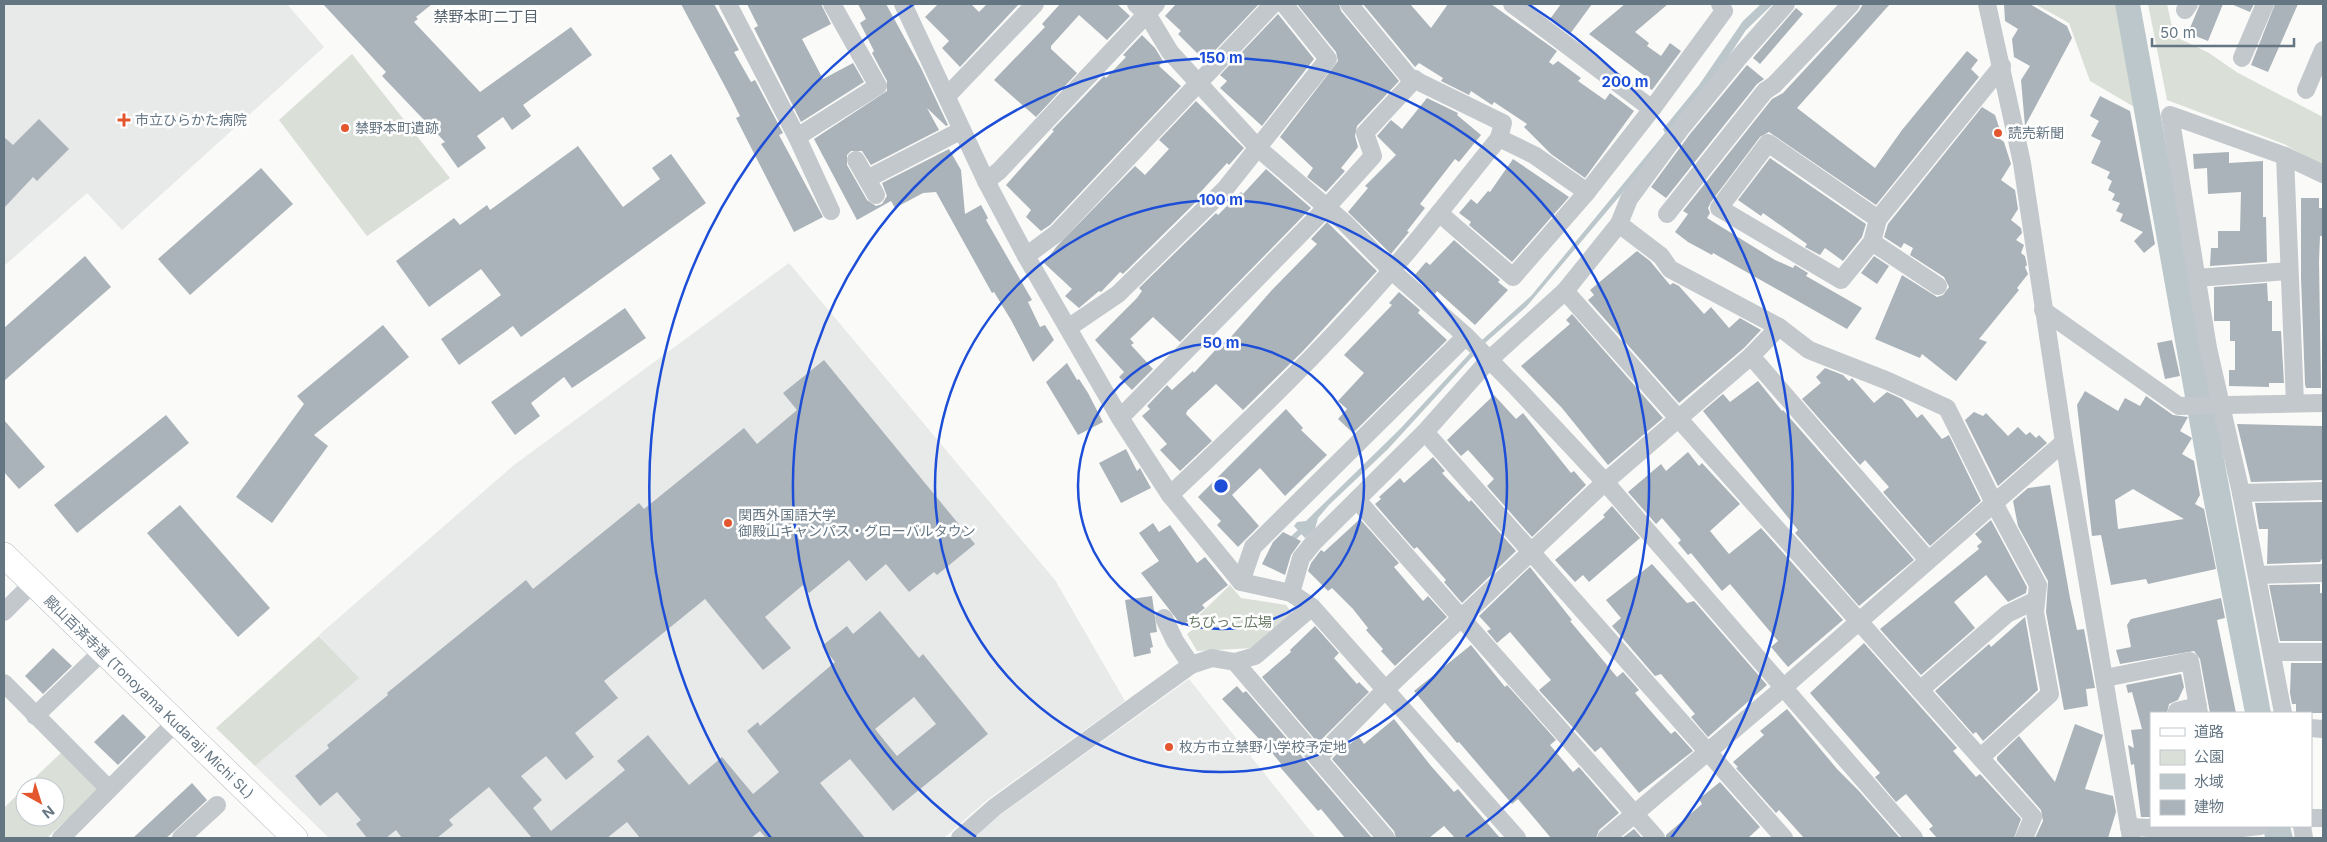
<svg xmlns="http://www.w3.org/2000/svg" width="2327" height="842" font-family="Inter,'Noto Sans JP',sans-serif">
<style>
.built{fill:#e8e9e9}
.green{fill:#dadfd7}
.water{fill:#bbc7cb}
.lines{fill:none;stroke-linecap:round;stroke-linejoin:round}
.stream{stroke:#bbc7cb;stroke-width:5.5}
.building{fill:#aab3b9;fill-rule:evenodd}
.secondary-casing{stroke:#b3babf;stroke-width:26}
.street{stroke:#c3c8cc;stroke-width:18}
.secondary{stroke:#fff;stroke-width:25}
.ring{fill:none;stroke:#1d4ed8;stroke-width:2.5}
.poi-dot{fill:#e4572e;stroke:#fff;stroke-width:2}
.labels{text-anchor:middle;stroke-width:5;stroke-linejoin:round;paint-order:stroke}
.poi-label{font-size:14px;fill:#657683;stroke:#fff;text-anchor:start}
.park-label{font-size:14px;fill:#687a64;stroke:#fff}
.street-label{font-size:14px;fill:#657683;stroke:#fff}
.neighbourhood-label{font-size:15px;fill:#57646e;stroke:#fff}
.centre{fill:#1d4ed8;stroke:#fff;stroke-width:2.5}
.ring-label{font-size:15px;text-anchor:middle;font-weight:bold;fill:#1d4ed8;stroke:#fff;stroke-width:5;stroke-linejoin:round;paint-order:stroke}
</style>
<rect width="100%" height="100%" fill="#fafaf8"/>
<g class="built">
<polygon points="4,4 287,4 324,47 122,230 87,193 4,266"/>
<polygon points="789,263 1055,580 1125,701 987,800 944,838 329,838 255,766 358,678 319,635 514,465"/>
<polygon points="1189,679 1316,838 973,838 1000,815"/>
</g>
<g class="green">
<polygon points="2035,4 2117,4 2136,108 2090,81 2069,23"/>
<polygon points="2148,4 2167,4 2174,36 2209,53 2238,73 2323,117 2323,166 2284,144 2167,100"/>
<polygon points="352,54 450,178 367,236 279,120"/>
<polygon points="1230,585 1241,598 1286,605 1293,615 1254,648 1197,651 1187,634 1197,626 1195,619"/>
<polygon points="319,636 359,678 255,766 216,728"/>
<polygon points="61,753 98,790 47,838 4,838 4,808 25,787 25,817 55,817 55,787 25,787"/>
</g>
<g class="water">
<polygon points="1761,4 1773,4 1746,30 1713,80 1629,185 1527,306 1485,343 1388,449 1329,505 1318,518 1315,529 1305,538 1294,526 1297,522 1306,521 1400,429 1482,340 1531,296 1665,133 1663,129 1699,85 1743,21"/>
<polygon points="2115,4 2140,4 2271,713 2245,713 2201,487"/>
<polygon points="2263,826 2290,826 2293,838 2265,838"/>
</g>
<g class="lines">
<polyline class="stream" points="1289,542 1304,528"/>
</g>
<g class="building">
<polygon points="323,4 432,4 416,17 418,19 414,22 480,92 571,27 592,55 523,105 531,116 512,130 503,117 477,136 486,148 458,168 441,144 445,142 382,76 386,72"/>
<polygon points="681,4 714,4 739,50 734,52 751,82 755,80 783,133 779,135 823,217 794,232 736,118 740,116 729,94"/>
<polygon points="747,4 821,4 831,24 802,39 823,79 853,63 864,82 801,122 754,28 758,26"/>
<polygon points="858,4 886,4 921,68 948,125 946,126 927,108 939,130 871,165 862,151 851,151 847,155 847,165 867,200 876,206 882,204 887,196 882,183 949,149 961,170 965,214 981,205 988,218 986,220 1032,300 1028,302 1040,327 1045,325 1054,340 1033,362 1011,320 994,292 992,293 936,192 923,193 895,208 891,201 857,220 814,139 887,91 887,81 872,53 874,51 860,23 866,19"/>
<polygon points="938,4 971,4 979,12 987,4 1019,4 960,67 942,48 949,41 925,17"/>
<polygon points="1060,4 1117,4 1130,16 1107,40 1079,15 1051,46 1051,49 1077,73 1036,117 994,80 1045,27 1042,24"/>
<polygon points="1176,4 1259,4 1205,61 1178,34 1181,31 1165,16"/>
<polygon points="1297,4 1339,4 1341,11 1399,81 1357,126 1355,136 1358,147 1341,168 1345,171 1326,192 1307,177 1313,168 1280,137 1338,61 1336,52"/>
<polygon points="1363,4 1410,4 1431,28 1448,4 1491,4 1557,51 1549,62 1553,65 1558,61 1581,78 1578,81 1605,100 1610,93 1634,111 1585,178 1551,154 1524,127 1527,124 1494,102 1492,105 1471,91 1469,95 1441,81 1443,78 1419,63 1415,67"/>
<polygon points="1561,4 1592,4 1570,34 1550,19"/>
<polygon points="1625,4 1668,4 1635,32 1649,43 1647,46 1661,56 1670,43 1681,51 1652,90 1641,83 1646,77 1589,34"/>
<polygon points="1863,4 1890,4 1797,108 1875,168 1902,130 1967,51 1978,60 1971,69 1979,77 1876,205 1769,132 1760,137 1711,202 1708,208 1710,213 1707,218 1775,260 1793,268 1795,265 1808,273 1806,276 1862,308 1847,329 1713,253 1712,255 1688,242 1675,232 1688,214 1683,211 1772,99 1783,93 1859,11"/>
<polygon points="2004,4 2030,4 2067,26 2072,38 2025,126 2021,80 2030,66 2014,57 2012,39 2018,29 2005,21"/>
<polygon points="2200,4 2223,4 2208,41 2188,33"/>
<polygon points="2231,4 2254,4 2250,12"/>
<polygon points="2275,4 2298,4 2268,72 2251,65"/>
<polygon points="1796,8 1803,14 1760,64 1753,58"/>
<polygon points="1278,14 1314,59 1262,126 1220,88 1227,81 1220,75"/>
<polygon points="1142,35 1155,48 1163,61 1159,66 1181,86 1050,225 1041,231 1026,217 1031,210 1006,185 1054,131 1052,130 1098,82 1104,76 1106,78 1126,57 1123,55"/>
<polygon points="1747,65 1764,79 1757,84 1666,198 1651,187 1690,134"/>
<polygon points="2100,96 2130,111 2155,244 2144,253 2134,241 2143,232 2120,221 2123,214 2116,211 2120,203 2112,200 2115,194 2108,190 2112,181 2107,178 2110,172 2091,163 2101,141 2091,136 2099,121 2090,116"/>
<polygon points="1427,98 1458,113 1457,115 1481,135 1459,162 1455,159 1420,204 1425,208 1407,231 1409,232 1391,254 1348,212 1368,188 1365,186 1396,155 1377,136 1391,120 1402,129"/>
<polygon points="1196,101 1244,148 1229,165 1227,163 1197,196 1200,198 1123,274 1120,272 1101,292 1099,291 1079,308 1065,296 1072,289 1044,263 1057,246 1135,166 1145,175 1169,149 1159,140"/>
<polygon points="1982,107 1995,115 2000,130 1996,136 2004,142 2011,164 2001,180 2015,190 2018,209 2011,220 2021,228 2022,233 2016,240 2024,245 2021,253 2025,256 2027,265 2025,267 2028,274 2017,288 2019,290 1979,339 1987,342 1956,381 1922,354 1920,358 1875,339 1902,275 1937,297 1943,295 1949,287 1944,277 1910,255 1913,248 1904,243 1901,248 1884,237 1888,224"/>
<polygon points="39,119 69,149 37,181 33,177 4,208 4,137 13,145"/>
<polygon points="578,146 623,207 660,179 652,168 671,154 706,203 521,337 513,326 459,365 441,339 501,295 481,269 429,307 396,261 454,218 460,225 487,205 490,210"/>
<polygon points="2229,152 2229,163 2263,161 2263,217 2266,217 2267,262 2210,266 2211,248 2218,248 2218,231 2240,231 2241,192 2208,194 2207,168 2194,169 2193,154"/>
<polygon points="1770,158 1866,224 1862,237 1843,261 1825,248 1820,255 1805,247 1807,244 1763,213 1761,216 1738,200"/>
<polygon points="1513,159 1569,197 1512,262 1469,225 1471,222 1459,213 1471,199 1477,204 1488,191 1490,192"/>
<polygon points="261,168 293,204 190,295 158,259"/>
<polygon points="1266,169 1311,208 1180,342 1153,317 1130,339 1134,343 1131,345 1153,369 1132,390 1119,377 1124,372 1095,340 1137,298 1142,291 1139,288 1216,213 1218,215 1241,192 1243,194"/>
<polygon points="2301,198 2319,198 2319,208 2322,208 2323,236 2320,236 2319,261 2321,388 2306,388 2305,384 2301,278"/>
<polygon points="1327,222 1377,271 1302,352 1243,410 1216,384 1187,411 1186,414 1212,441 1180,471 1160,450 1167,444 1142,416 1150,409 1147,406 1167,385 1172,390 1193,371 1194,373 1221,344 1223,346 1271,291 1317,244 1311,239"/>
<polygon points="1454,240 1500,280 1498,282 1508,290 1475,325 1437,291 1435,294 1414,276 1426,262 1430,265"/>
<polygon points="1637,251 1650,261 1670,285 1673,283 1679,286 1704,314 1711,307 1729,328 1740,318 1761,330 1744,348 1679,403 1588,300 1594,295 1590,290"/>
<polygon points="85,256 111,287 4,381 4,328"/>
<polygon points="1874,256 1889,266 1877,284 1861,273"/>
<polygon points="2267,283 2268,301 2272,301 2272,331 2281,331 2284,383 2269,383 2269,387 2229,386 2229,370 2235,370 2235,341 2230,341 2230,321 2214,321 2214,287"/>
<polygon points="1399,292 1420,310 1418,313 1447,340 1353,433 1338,419 1347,409 1338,401 1364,373 1344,355 1392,305 1389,303"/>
<polygon points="625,308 646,338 572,388 564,377 531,403 540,416 515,435 491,402"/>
<polygon points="1572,314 1663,418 1608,465 1562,408 1521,366 1570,324 1566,320"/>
<polygon points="383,325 409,357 314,435 328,446 272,523 236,497 304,404 297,396"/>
<polygon points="2172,340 2180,376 2165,379 2157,343"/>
<path d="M824,360L975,544L937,575L934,572L909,592L886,564L866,581L849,560L809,593L803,585L765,617L791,648L763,670L705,599L604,681L618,698L575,733L594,757L566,780L546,756L521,776L542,800L533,808L551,831L625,770L617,761L648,735L689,785L722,757L753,794L779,772L747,731L758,722L760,726L835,662L822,646L847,626L853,634L880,611L919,658L923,654L988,734L893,811L850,759L820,783L865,838H766L760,831L751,838H640L627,822L607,838H532L489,787L449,820L453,825L437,838H402L396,830L386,838H367L356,824L361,820L337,792L320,806L295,776L329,748L327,745L388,695L387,693L526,580L533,589L639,503L644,509L744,428L757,444L797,410L783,393ZM914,697L936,724L897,756L875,729Z"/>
<polygon points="1067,363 1077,380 1079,379 1088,393 1103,422 1078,435 1046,382"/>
<polygon points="1825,368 1843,375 1849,381 1852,378 1874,403 1887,392 1902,399 1917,418 1922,414 1942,439 1949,435 1981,501 1930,546 1883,492 1889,487 1865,460 1860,465 1802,399 1821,383 1816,377"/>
<polygon points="1758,381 1782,411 1783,410 1914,560 1859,606 1795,533 1798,530 1703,411 1723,394 1730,402"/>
<path d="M2085,391L2118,411L2125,398L2140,406L2146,396L2173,415L2188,417L2180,431L2192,438L2182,454L2194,461L2200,495L2195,504L2204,509L2216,569L2148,584L2146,579L2111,585L2101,535L2092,536L2077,405ZM2133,489L2184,519L2118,529L2115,500Z"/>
<polygon points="1494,395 1516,419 1523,413 1571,473 1574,471 1586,485 1532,537 1487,486 1494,479 1468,450 1461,456 1447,440"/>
<polygon points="1286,409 1303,428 1301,430 1327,455 1285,496 1260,468 1232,495 1259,526 1238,547 1217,525 1221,521 1198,497"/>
<polygon points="1974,412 1983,416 1986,413 2008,436 2018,427 2026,435 2030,432 2036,438 2039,435 2047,443 1998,486 1965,420"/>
<polygon points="166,415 189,443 77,533 54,505"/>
<polygon points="4,420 45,467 19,489 4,472"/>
<polygon points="2237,424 2322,426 2323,480 2251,482"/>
<polygon points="1126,449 1137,471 1140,468 1151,488 1121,503 1099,463"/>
<polygon points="1688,452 1699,466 1702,463 1740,504 1710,531 1729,554 1761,528 1843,620 1788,667 1771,647 1778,641 1730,584 1722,591 1691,553 1688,555 1678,543 1681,540 1662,518 1656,524 1628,492 1661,464 1666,471"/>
<polygon points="1433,457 1445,471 1442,473 1469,502 1471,500 1516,551 1462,603 1444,582 1446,580 1417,547 1414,549 1375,504 1381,499 1379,497 1400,478 1404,483"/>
<polygon points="2050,485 2070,598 2077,630 2084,629 2095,688 2086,689 2088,706 2064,710 2046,612 2048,581 2018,526 2013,501 2028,488"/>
<polygon points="2323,502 2323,557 2320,562 2267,564 2268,529 2259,529 2255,503"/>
<polygon points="180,505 270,608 238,637 147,533"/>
<polygon points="1612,506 1640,538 1589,582 1583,575 1575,582 1555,560 1605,517 1603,515"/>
<polygon points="1360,519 1399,563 1394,567 1423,601 1428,596 1447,617 1395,666 1381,651 1383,649 1366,630 1368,628 1353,609 1332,588 1328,591 1308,571 1311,563 1321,550 1324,552"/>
<polygon points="1991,520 2027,587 2026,593 2008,602 1986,575 1954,602 1975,628 1921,675 1880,629 1979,549 1977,546 1982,542 1975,534"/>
<polygon points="1153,523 1159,532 1170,525 1197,563 1205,557 1228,585 1202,605 1205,608 1182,626 1141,573 1159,561 1139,533"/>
<polygon points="1283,532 1301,541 1291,555 1285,575 1262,564 1273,542"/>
<polygon points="1652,564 1687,603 1694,601 1767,685 1708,737 1691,717 1695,714 1661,674 1655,676 1612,626 1621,618 1606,600"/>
<polygon points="1530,567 1572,620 1570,621 1617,677 1623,672 1639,690 1635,693 1654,715 1671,734 1675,731 1693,751 1639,793 1601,747 1595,752 1539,690 1551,680 1510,632 1497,643 1487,631 1491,629 1479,616"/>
<polygon points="2320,584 2320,593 2323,593 2323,641 2280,641 2269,585"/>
<polygon points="1152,596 1157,632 1150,633 1153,647 1150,648 1151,653 1134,657 1125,600"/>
<polygon points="2221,598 2225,618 2217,620 2236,713 2210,713 2200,659 2194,651 2120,664 2116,650 2131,647 2127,625 2131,619"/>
<polygon points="2025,617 2038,690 1983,741 1976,732 1973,734 1935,691 1989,644 1991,647"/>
<polygon points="1315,626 1339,653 1334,658 1357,684 1359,682 1369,692 1318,743 1262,677 1291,652 1290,650"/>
<polygon points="1864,643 1957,748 1953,751 1976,777 1980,774 2021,819 2014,838 1937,838 1929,829 1933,826 1906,794 1896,802 1875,777 1880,773 1810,693"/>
<polygon points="1471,645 1505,687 1507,685 1556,740 1550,745 1573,772 1579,767 1619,813 1599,830 1596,838 1551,838 1518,799 1512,804 1459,742 1457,743 1414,691"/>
<polygon points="53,648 72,666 43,694 25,676"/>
<polygon points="2291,663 2323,663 2323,713 2296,713 2296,704 2292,704 2290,693"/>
<polygon points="2181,674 2184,687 2178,700 2169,704 2167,713 2151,713 2151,817 2141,817 2134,764 2131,765 2128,745 2134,748 2131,730 2142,729 2132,692 2128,693 2126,685"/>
<polygon points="1237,686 1243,693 1246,691 1372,838 1345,838 1321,809 1318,811 1280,767 1282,765 1273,754 1222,699"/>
<polygon points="1787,709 1837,769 1859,791 1900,838 1804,838 1779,810 1776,813 1736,768 1738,767 1733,762 1764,735 1760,731"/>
<polygon points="123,714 146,737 118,765 94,742"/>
<polygon points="1394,719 1431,766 1454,792 1458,789 1500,838 1455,838 1444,826 1429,838 1396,838 1394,831 1332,759 1348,742 1350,744 1359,737 1364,744"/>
<polygon points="2075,724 2103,735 2085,789 2113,796 2116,812 2108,838 2035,838 2043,821 2041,810 1997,760 1997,757 2019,736 2055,782"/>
<polygon points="1720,782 1760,827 1748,838 1666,838 1666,835 1702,804 1699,799"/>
<polygon points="192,783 207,800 172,833 166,838 133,838"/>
<polygon points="1634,829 1642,838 1622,838"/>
</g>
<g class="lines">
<g class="secondary-casing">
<polyline id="secondary" points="4,555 295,838"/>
</g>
<g class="street">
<polyline points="728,4 797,137 831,211"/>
<polyline points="903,4 986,181 1026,256 1120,418 1170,495 1241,582 1291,593 1312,607 1517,838"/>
<polyline points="1136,4 1147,14 1170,52 1259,149 1345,223 1393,272 1466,336 1517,388 1605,482 1914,838"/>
<polyline points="1349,4 1409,77 1503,123 1499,138 1439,213"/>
<polyline points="1987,4 2022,163 2064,442 2131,838"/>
<polyline points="2185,10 2189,4"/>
<polyline points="2242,58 2265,4"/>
<polyline points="2306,90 2323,50"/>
<polyline points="947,96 1035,4"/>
<polyline points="1652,109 1724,11 1720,4"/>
<polyline points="797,137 878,86 832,4"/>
<polyline points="1499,138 1534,155 1587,192"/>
<polyline points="2285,156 2295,403"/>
<polyline points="856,160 876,195"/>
<polyline points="867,179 962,130"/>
<polyline points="986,181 999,171 1156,4"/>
<polyline points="1667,214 1765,91 1774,85 1851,4"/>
<polyline points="1878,219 1768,143 1719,208 1841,280 1872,242 1878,219 2002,66"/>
<polyline points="1619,224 1661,256 1670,269 1779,327"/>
<polyline points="1872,242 1938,286"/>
<polyline points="1026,256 1057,233 1273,4"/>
<polyline points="2196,278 2289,271"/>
<polyline points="1565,291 1619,224 1629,199 1682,127 1741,55 1786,4"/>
<polyline points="2043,310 2179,406 2323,403"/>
<polyline points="1068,328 1118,294 1225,189 1328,59 1284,4"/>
<polyline points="1751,356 1928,560"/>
<polyline points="1120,418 1327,207 1373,156 1365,133 1415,79"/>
<polyline points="1425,432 1784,838"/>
<polyline points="2241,493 2323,491"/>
<path d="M1170,495C1265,406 1358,316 1439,213L1513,277L1587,192L1652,109L1512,4"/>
<polyline points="1357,500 1656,838"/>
<polyline points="2257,575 2323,573"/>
<polyline points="1241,582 1253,547 1466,336"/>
<polyline points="1291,593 1301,558 1314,542 1425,432 1489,360 1565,291 2033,817 2024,838"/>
<polyline points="4,612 32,584"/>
<polyline points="1164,618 1175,641 1191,665"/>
<polyline points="2272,652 2323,652"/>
<polyline points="1235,662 1386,838"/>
<polyline points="2105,678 2190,661 2199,713"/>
<polyline points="4,683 109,789"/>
<polyline points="1920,690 2007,614 2036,600"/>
<polyline points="2177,711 2198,706"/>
<polyline points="2283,713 2241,493 2208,348 2170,115 2285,156 2323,174"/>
<polyline points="35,716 103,651"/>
<polyline points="2311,728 2323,729"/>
<polyline points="1318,758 1385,690 1605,482 1751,356 1779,327 1809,350 1888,381 1947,408 1994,503 2038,585 2035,612 2050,694 1981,757"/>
<polyline points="2311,818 2323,818"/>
<polyline points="2302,826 2304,838"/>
<polyline points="2129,827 2215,831 2260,826"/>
<polyline points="61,838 175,723"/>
<polyline points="181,838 217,805"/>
<polyline points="960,838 995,807 1191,665 1212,658 1235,662 1255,656 1312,607"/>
<polyline points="1606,838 1783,688 2064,442"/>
</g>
<use href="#secondary" class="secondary"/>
</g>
<g class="ring">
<circle cx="1221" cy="486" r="143"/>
<circle cx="1221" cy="486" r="286"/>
<path d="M976 837A428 428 0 1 1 1466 837"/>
<path d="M771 838A571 571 0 0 1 914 4M1528 4A571 571 0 0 1 1671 838"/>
</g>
<g class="poi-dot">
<path d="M121.5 112.5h5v5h5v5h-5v5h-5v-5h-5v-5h5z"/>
<circle cx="345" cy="128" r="5"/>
<circle cx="1998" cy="133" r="5"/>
<circle cx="728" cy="523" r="5"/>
<circle cx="1169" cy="747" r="5"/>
</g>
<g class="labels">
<g class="poi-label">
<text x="135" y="125">市立ひらかた病院</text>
<text x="355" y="133">禁野本町遺跡</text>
<text x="2008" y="138">読売新聞</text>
<text x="738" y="520">関西外国語大学<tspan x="738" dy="16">御殿山キャンパス・グローバルタウン</tspan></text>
<text x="1179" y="752">枚方市立禁野小学校予定地</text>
</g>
<g class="park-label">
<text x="1230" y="627">ちびっこ広場</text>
</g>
<g class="street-label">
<text transform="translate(149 697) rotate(44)" y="5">殿山百済寺道 (Tonoyama Kudaraji Michi SL)</text>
</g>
<g class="neighbourhood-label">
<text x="486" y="22">禁野本町二丁目</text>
</g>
</g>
<circle cx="1221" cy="486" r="8" class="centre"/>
<g class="ring-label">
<text x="1221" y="63">150 m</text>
<text x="1625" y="87">200 m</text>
<text x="1221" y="205">100 m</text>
<text x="1221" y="348">50 m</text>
</g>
<rect width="2327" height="842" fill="none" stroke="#657683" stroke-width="10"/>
<rect x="2150" y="712" width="162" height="115" fill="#ffffff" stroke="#c1c8cd"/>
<rect x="2160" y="728" width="25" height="8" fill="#ffffff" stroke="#c1c8cd"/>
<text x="2194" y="737" font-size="15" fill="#657683">道路</text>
<rect x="2160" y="750" width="25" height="15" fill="#dadfd7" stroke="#c1c8cd"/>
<text x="2194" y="762" font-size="15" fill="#657683">公園</text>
<rect x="2160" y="774" width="25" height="15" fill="#bbc7cb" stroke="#c1c8cd"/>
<text x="2194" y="787" font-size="15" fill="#657683">水域</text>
<rect x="2160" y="800" width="25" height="15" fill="#aab3b9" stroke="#c1c8cd"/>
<text x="2194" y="812" font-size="15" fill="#657683">建物</text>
<g transform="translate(40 802) rotate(141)"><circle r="24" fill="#ffffff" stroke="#c1c8cd"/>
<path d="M0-4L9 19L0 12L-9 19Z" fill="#e4572e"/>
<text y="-8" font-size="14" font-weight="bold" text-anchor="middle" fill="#657683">N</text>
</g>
<path d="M2152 38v8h142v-8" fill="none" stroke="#657683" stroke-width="2.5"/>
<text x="2160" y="38" font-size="15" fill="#657683" stroke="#ffffff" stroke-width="4" paint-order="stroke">50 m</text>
</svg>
